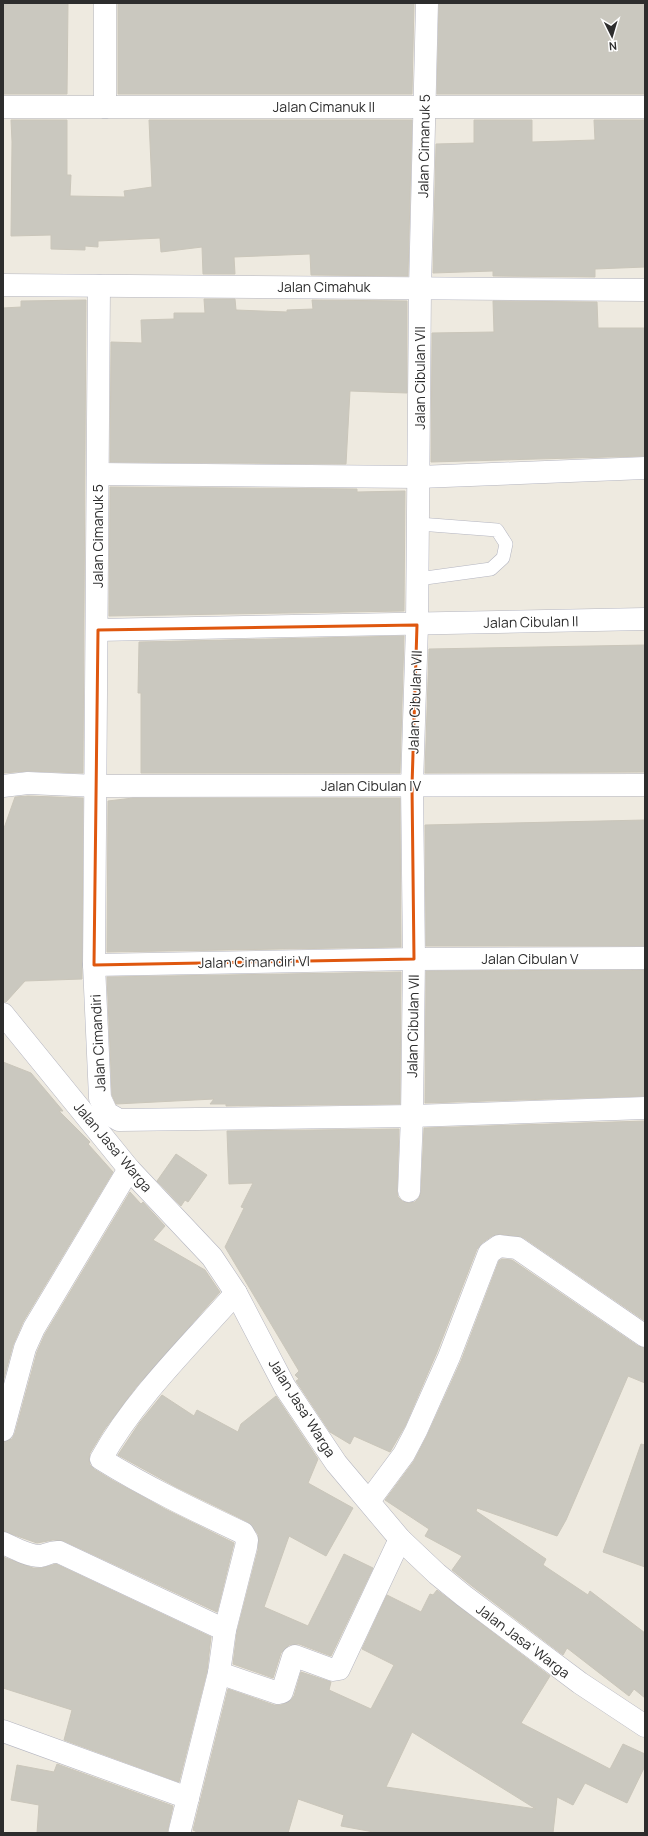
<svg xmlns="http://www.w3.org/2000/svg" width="648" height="1836" font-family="Manrope,sans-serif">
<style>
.building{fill:#cac8bf;stroke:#cac6ba;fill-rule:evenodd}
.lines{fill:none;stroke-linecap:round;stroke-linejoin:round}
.lane-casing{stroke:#b4b5c0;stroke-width:14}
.street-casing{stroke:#b4b5c0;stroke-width:23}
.lane{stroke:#fff;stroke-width:13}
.street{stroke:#fff;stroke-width:22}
.marked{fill:none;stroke:#df570e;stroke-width:3;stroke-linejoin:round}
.labels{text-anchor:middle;stroke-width:3;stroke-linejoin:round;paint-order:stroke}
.street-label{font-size:14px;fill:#2d2d2d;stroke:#fff}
</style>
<rect width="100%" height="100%" fill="#eeeae0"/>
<g class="building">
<polygon points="3,3 68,3 67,94 3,94"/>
<polygon points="118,3 414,3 412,94 118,94"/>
<polygon points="439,3 645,3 645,94 437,94"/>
<polygon points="11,120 67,120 67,175 71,175 70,196 125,197 124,191 152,187 149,120 412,120 408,276 311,275 310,254 234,257 235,274 203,274 202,247 161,252 160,238 98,241 98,247 85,246 85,250 51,249 51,235 11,236 12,142"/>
<polygon points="474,120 532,120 532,142 595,140 594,120 645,120 645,267 595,269 595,277 493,276 493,271 433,273 436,144 474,143"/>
<polygon points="204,299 235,299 236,310 287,312 287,310 313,309 312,300 407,301 407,393 350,391 346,464 110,462 111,342 142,343 141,320 174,319 174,313 205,313"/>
<polygon points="86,300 83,773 28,771 3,773 3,308 21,307 21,301"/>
<polygon points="493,301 597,302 598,328 645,328 645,456 431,462 432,333 494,332"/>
<polygon points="110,487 357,489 357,492 405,491 404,611 109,616"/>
<polygon points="404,636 400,773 141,773 141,693 138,693 139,642"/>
<polygon points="645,645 645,772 425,773 429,649"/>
<polygon points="28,796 83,798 82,979 25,981 6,1002 3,1002 3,831 15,797"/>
<polygon points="133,798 400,798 401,947 107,952 108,801"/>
<polygon points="645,820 645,946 426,946 425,825"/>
<polygon points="645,970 645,1096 425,1103 426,971"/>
<polygon points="401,972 400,1104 226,1106 226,1104 210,1104 214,1099 116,1104 112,1095 107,977"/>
<polygon points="3,1062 31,1073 63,1111 59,1111 90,1142 88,1144 113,1172 23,1322 13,1345 3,1382"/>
<polygon points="645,1121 645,1321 524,1238 500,1234 492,1236 482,1243 477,1249 437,1352 405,1426 390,1452 354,1436 350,1444 330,1432 296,1381 299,1379 295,1375 299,1371 225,1247 244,1208 241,1207 253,1183 229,1184 227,1131 399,1129 397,1191 398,1197 402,1201 409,1203 415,1202 419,1198 421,1192 424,1128"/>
<polygon points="176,1154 207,1175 188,1202 185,1200 181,1206 157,1181"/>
<polygon points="130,1192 141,1204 143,1202 165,1226 153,1240 205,1270 220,1292 137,1386 104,1430 90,1453 89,1459 90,1465 94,1469 112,1480 165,1509 234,1543 217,1612 64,1541 53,1540 37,1543 3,1531 3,1442 12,1439 15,1433 37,1352 45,1334"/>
<polygon points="502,1259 512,1260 638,1346 645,1348 645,1383 628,1376 566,1520 557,1536 477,1508 476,1511 546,1559 543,1565 588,1595 590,1591 645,1633 645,1698 634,1689 629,1696 567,1648 563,1655 472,1586 452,1570 462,1556 425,1536 429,1529 385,1500 414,1461 427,1436 461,1361 499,1261"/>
<polygon points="162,1395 194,1416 197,1410 238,1432 241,1424 276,1396 318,1459 308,1483 353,1508 326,1556 289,1536 264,1607 308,1626 344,1554 373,1568 331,1656 299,1644 289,1645 281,1653 273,1678 233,1664 237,1632 258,1550 258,1534 248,1522 176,1487 118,1455 140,1422"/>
<polygon points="641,1444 645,1445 645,1567 603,1552"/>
<polygon points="3,1557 33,1568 42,1568 56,1564 211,1637 207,1671 179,1782 64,1740 72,1710 3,1688"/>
<path d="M437,1590L550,1676L521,1723L610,1769L623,1744L645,1754V1766L627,1803L585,1783L573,1805L557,1797L553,1833H379L341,1826L344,1815L298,1799L288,1833H199L193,1830L228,1689L274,1705H281L290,1701L294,1696L301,1672L331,1682L329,1690L371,1709L394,1665L362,1649L387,1595L421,1612L430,1594L433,1595ZM412,1732L536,1809L386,1787Z"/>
<polygon points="57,1764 173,1806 167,1833 37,1833 39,1805 11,1800 17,1765 54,1772"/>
</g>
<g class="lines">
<g class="lane-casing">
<polyline id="lane" points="418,579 491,569 503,558 506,544 497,530 419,524"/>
</g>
<g class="street-casing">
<g id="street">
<polyline points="105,3 105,107"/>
<polyline points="3,107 645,107"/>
<polyline points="3,285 645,290"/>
<polyline points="99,286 94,965 100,1098 107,1113 119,1120 412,1116 645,1108"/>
<polyline points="98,474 419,477 645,468"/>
<polyline points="98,630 645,619"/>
<polyline points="3,786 28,783 97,786 645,785"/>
<polyline points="94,965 414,959 645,958"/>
<polyline points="3,1014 129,1169 212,1257 236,1293 285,1387 336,1463 400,1539 437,1574 464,1596 580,1683 645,1726"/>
<polyline points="409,1191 412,1116 414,959 412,786 417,625 420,288 427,3"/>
<polyline points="3,1430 25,1348 34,1328 129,1169"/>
<polyline points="369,1501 404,1454 416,1431 449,1357 489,1253 499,1246 517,1248 645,1336"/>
<path d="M3,1543C14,1548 28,1556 40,1556C47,1555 51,1551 59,1552L225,1630"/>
<path d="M219,1673L225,1630L246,1547L247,1540L243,1533C194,1510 146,1487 101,1459C135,1398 190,1345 236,1293"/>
<polyline points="3,1731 188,1798"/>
<polyline points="180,1830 219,1673 278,1693 282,1692 293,1657 295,1656 333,1670 339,1669 400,1539"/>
</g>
</g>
<use href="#lane" class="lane"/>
<use href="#street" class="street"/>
</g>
<path class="marked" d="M417,625L412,786L414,959L94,965L98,630Z"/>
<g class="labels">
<g class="street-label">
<text x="324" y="112">Jalan Cimanuk II</text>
<text transform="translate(424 146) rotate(-89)" y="5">Jalan Cimanuk 5</text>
<text x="324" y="292">Jalan Cimahuk</text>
<text transform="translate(420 378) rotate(-90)" y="5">Jalan Cibulan VII</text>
<text transform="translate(98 536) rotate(-90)" y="5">Jalan Cimanuk 5</text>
<text transform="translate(531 622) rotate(-1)" y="5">Jalan Cibulan II</text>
<text transform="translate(415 702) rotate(-88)" y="5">Jalan Cibulan VII</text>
<text x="371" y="791">Jalan Cibulan IV</text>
<text x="530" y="964">Jalan Cibulan V</text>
<text transform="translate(254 962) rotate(-1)" y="5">Jalan Cimandiri VI</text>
<text transform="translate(413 1026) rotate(-89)" y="5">Jalan Cibulan VII</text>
<text transform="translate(98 1043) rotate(-93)" y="5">Jalan Cimandiri</text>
<text transform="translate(113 1147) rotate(50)" y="5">Jalan Jasa' Warga</text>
<text transform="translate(302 1408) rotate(58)" y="5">Jalan Jasa' Warga</text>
<text transform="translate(523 1641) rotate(37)" y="5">Jalan Jasa' Warga</text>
</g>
</g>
<rect width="648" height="1836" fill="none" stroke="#2d2d2d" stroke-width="8"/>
<g transform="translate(612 36) rotate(175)" stroke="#ffffff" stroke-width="3" paint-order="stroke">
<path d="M0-3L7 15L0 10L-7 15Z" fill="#2d2d2d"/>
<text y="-6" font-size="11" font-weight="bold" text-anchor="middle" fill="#2d2d2d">N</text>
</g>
</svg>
